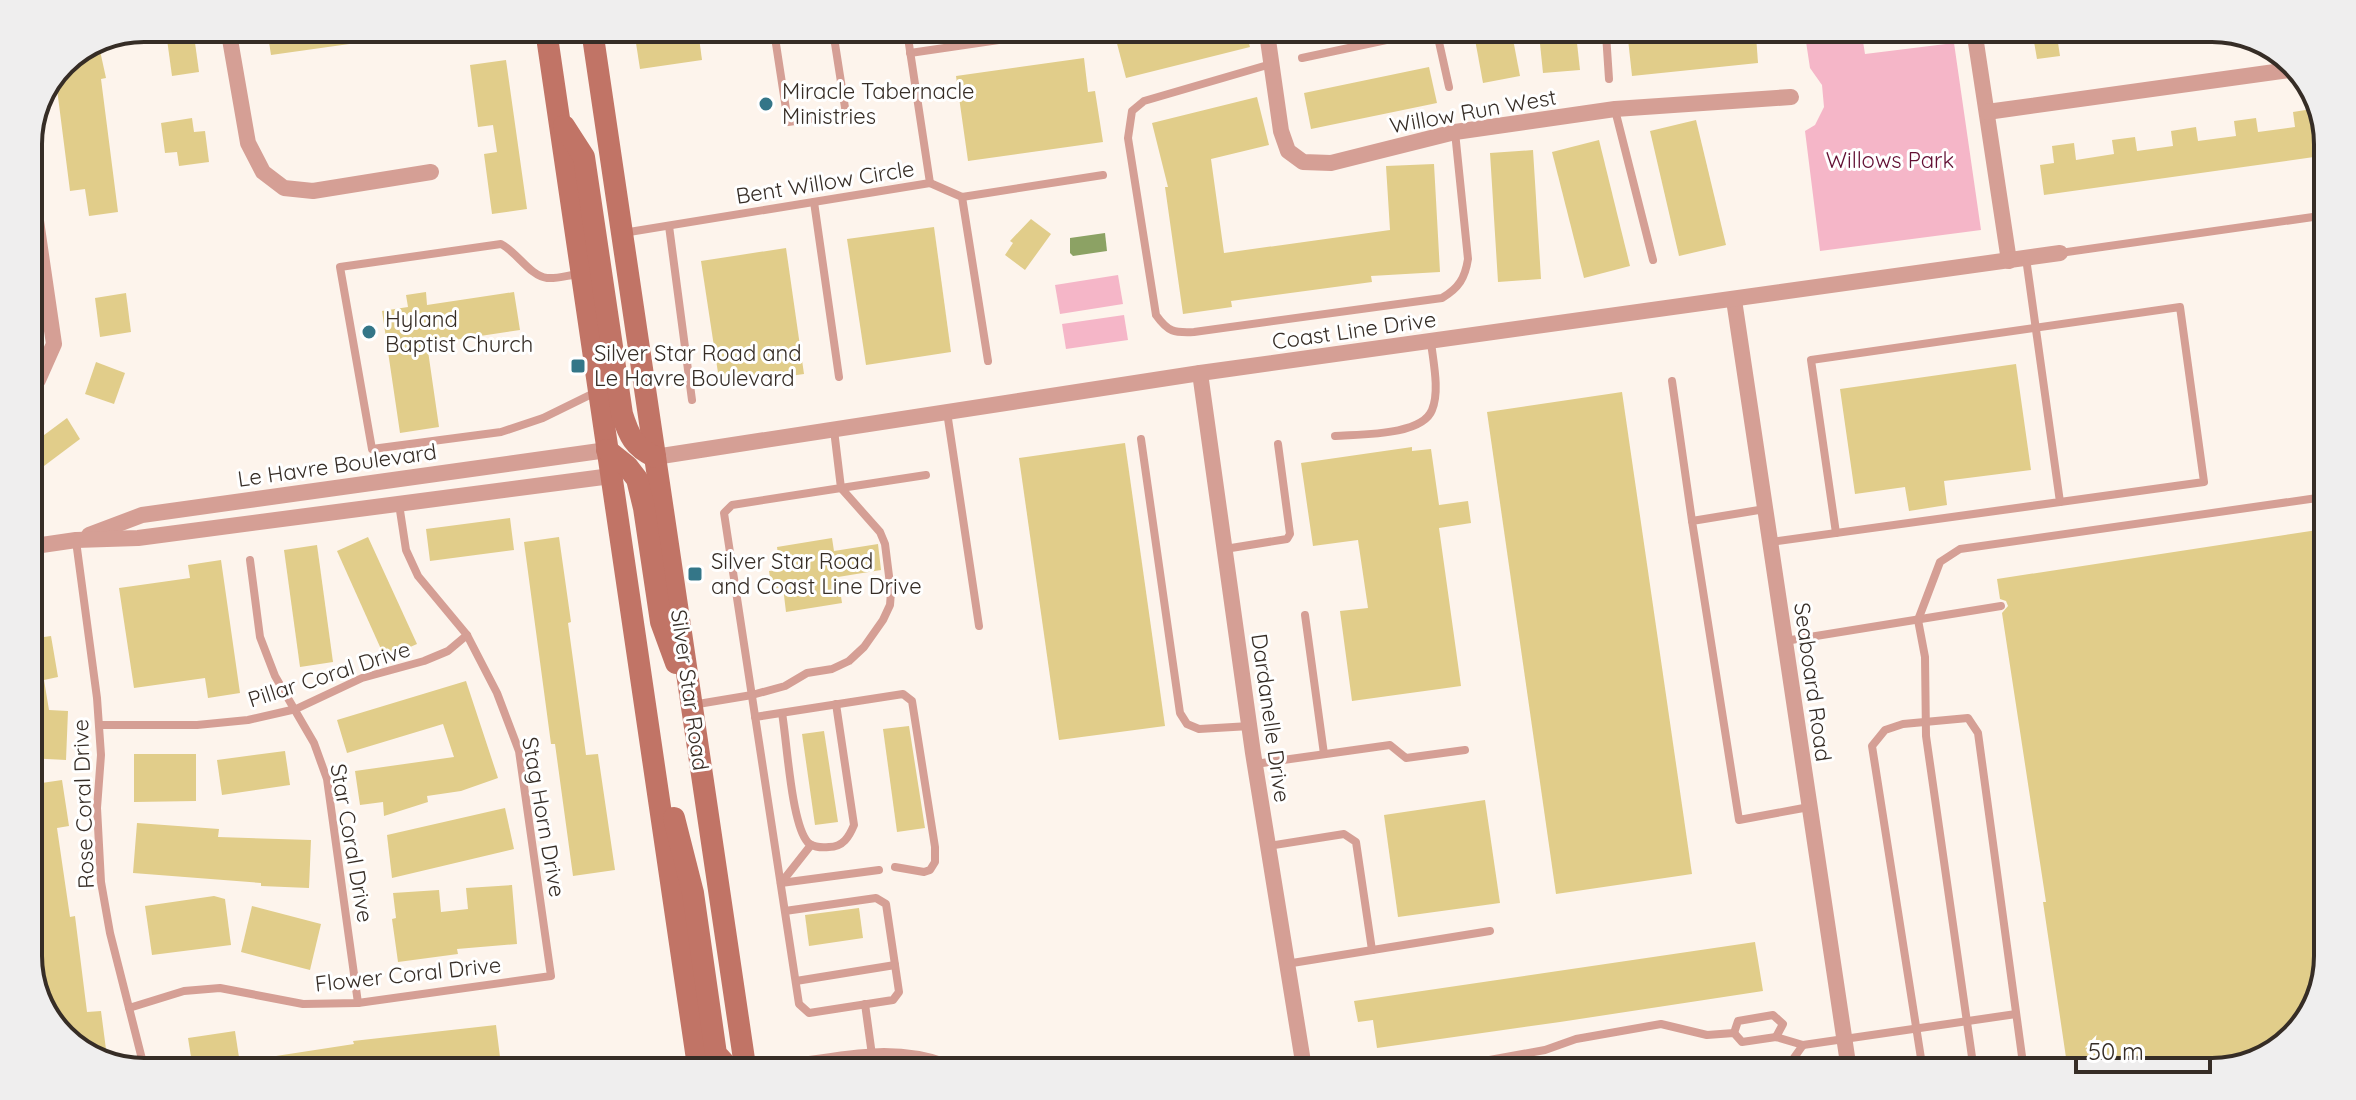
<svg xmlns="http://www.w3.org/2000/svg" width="2356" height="1100" font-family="Quicksand,sans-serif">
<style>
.green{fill:#f5b6c8}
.water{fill:#8ca264}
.building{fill:#e1cd8a}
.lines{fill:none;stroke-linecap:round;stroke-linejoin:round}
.service{stroke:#d59f95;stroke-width:8}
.minor{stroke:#d59f95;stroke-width:16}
.secondary{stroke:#c17466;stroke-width:22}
.poi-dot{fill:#347688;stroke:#fff;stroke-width:3}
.labels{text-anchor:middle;stroke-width:6;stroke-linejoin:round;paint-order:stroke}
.poi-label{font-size:22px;fill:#362d26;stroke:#fff;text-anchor:start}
.street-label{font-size:22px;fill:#362d26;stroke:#fff}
.park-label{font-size:22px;fill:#620f33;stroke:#fff}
.rim{fill:none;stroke:#362d26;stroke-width:4}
</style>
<rect width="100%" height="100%" fill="#fdf4ec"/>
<g class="green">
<polygon points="1805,35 1862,35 1865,54 1954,43 1981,230 1820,251 1805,131 1815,125 1824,107 1822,85 1810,68"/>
<polygon points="1118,275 1123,304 1060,314 1055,285"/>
<polygon points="1124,315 1128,340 1066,349 1062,324"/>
</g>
<polygon class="water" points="1105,233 1107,251 1073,256 1070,253 1070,238"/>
<g class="building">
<polygon points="193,28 199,72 172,76 166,32"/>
<polygon points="267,29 391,29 392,38 271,55"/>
<polygon points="634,30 698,30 702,60 640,69"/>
<polygon points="1114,32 1246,33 1250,47 1126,78"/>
<polygon points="1474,34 1512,34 1520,76 1483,83"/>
<polygon points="1539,34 1576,34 1580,70 1543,73"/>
<polygon points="1668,34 1756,35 1758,63 1632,76 1628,39"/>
<polygon points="2033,36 2057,36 2060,56 2037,59"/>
<polygon points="99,46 106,78 101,79 118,212 89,216 85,189 70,191 57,89 49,92 62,62"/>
<polygon points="1084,58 1088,92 1095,91 1103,142 968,161 956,76"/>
<polygon points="506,60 527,209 492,214 484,154 497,152 493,125 478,127 470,65"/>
<polygon points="1429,67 1437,103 1311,129 1304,93"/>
<polygon points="1257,97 1269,145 1211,159 1224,253 1390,230 1386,166 1434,164 1440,272 1371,276 1372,282 1231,301 1232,307 1183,314 1165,187 1168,187 1152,123"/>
<polygon points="2318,108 2321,125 2324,125 2328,136 2328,155 2044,195 2040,165 2054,163 2052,146 2074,143 2076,160 2114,154 2112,140 2135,137 2137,151 2173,146 2171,131 2196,127 2198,141 2236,136 2234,121 2256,118 2258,132 2295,127 2293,112"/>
<polygon points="192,118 194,132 205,131 209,162 179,166 177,152 165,153 161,123"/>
<polygon points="1696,120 1726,245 1679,256 1650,131"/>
<polygon points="1599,140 1630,266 1584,278 1552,152"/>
<polygon points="1533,150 1541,279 1498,282 1490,153"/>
<polygon points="1031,219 1051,234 1025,270 1005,255 1013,243 1010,241"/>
<polygon points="934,227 951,352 866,365 847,239"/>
<polygon points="786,248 804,374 720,386 701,261"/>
<polygon points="426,292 427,305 514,292 520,330 427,344 439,427 400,433 382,311 408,307 406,295"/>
<polygon points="126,293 131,332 100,337 95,298"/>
<polygon points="96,362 125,373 114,404 85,394"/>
<polygon points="2016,364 2031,470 1944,481 1947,505 1909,511 1905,487 1855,494 1840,389"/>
<polygon points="1622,392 1692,874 1556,894 1487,412"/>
<polygon points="67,418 80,439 28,478 28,447"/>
<polygon points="1125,443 1165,726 1059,740 1019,458"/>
<polygon points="1412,447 1412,451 1431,449 1439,505 1468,501 1471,523 1439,528 1461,686 1352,701 1340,611 1368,608 1358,540 1313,546 1301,463"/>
<polygon points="510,518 514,550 430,561 426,529"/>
<polygon points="2324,529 2319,1001 2277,1052 2213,1072 2068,1071 2043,902 2046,902 2002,613 2008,606 2006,601 2000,599 1997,579"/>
<polygon points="368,537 417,644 385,658 337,551"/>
<polygon points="559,537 571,622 568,623 586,755 598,754 615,870 573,876 555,744 551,744 524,542"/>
<polygon points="832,538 834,551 878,544 881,570 838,577 842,603 786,612 783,587 772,589 769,571 780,570 777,547"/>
<polygon points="317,545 333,662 300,667 284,550"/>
<polygon points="221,560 240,693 208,698 205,678 134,688 119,588 190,578 188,565"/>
<polygon points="28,592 36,592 44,637 51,636 58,677 44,680 49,710 68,711 66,760 28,758"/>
<polygon points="466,681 498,778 461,791 427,796 428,802 384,816 383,802 360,805 355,771 454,757 443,724 347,753 337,720"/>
<polygon points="909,726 925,828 897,832 883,729"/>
<polygon points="824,731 838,822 815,825 802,734"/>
<polygon points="285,751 290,785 222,795 217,760"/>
<polygon points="134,754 196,754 196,801 134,802"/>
<polygon points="62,780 69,826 57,828 70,917 75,916 87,1012 101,1011 107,1057 94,1059 52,1026 40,996 33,941 28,941 28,785"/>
<polygon points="1485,800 1500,903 1398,917 1384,815"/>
<polygon points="505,808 514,849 392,878 387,835"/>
<polygon points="137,823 219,829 218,837 311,840 309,888 261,886 261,883 133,873"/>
<polygon points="512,885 517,944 457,949 458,954 398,962 392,919 396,918 393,893 439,890 441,912 468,909 466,888"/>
<polygon points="214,896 225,899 231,945 152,955 145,906"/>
<polygon points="252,906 321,924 310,970 241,952"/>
<polygon points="859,908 863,938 809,946 805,915"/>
<polygon points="1755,942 1763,991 1560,1022 1377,1048 1373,1020 1358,1022 1354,1001"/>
<polygon points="496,1025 501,1065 277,1064 276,1056 354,1044 353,1041"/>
<polygon points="235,1031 240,1064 192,1063 188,1038"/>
</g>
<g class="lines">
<g class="service">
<polyline points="774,31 788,122 846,114 833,31"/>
<polyline points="1437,33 1449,87"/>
<polyline points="1606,34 1609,79"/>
<polyline points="910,53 1054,32"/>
<polyline points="1302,58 1419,33"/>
<path d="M1271,64L1144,101L1132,111L1128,138L1156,315C1168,332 1174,333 1194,332L1442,298C1459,288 1465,278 1468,259L1455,132"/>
<polyline points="1615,110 1653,260"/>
<polyline points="930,183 962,197 988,361"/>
<polyline points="962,197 1103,175"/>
<polyline points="814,202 839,377"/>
<polyline points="669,226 692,400"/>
<polyline points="623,233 930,183 907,31"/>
<polyline points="2060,253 2327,215"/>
<path d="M579,274C569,275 557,279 547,278C530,276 517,252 501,244L340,267L372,449L501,432L543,418L598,391"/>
<polyline points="1672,381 1692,521"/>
<polyline points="947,412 979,626"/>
<path d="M1335,436C1359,434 1422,436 1432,410C1440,391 1433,361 1431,342"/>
<polyline points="1141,439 1180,713 1187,724 1199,729 1250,726"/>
<polyline points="841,488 926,475"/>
<polyline points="1765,509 1692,521 1739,820 1809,807"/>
<polyline points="1836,533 1811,360 2180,307 2204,482 2060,502"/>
<polyline points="76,541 97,698 101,755 97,808 101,882 110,933 143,1063"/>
<polyline points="1771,542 2060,502 2026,258"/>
<polyline points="1225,549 1287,539 1290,534 1278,444"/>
<polyline points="250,560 260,637 275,676 314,743 327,779 358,1003"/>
<polyline points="1305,615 1324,754"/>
<polyline points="1785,641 2001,606"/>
<polyline points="692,705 752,695 785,686 807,673 832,669 849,661 864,647 883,620 890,605 891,592 885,544 880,532 841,488"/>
<path d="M782,713C787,742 791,818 806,840C810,847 821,848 829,847C843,847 849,837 854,825L836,704"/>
<polyline points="755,717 903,694 912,701 935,847 935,862 930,870 924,872 895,867"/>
<polyline points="99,725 197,725 248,720 296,709 362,678 424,661 448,651 467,635"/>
<polyline points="1255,764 1390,745 1406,758 1465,750"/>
<polyline points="1268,846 1344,834 1356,842 1372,950"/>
<polyline points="781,883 879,870"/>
<polyline points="781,883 811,845"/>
<polyline points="785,911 876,898 886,904 899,992 893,1000 809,1013 799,1004 724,513 732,505 841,488 834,430"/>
<polyline points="1286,964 1490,931"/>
<polyline points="796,981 895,965"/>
<polyline points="865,1004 872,1055"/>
<polyline points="129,1008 184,991 220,988 303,1004 358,1003 551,976 519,751 497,693 467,635 418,576 406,550 399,504"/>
<polyline points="1734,1033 1738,1021 1773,1015 1783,1024 1776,1037"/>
<polyline points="1440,1069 1545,1050 1576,1039 1661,1024 1707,1035 1734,1033 1742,1042 1776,1037 1803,1045"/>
<polyline points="1763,1070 1779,1068"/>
<polyline points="1779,1070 1779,1068 1791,1062 1803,1045 2016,1014"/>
<polyline points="1923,1071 1872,746 1885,730 1903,724 1968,718 1978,733 2024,1071"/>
<polyline points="1974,1071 1926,736 1925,657 1918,620 1940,562 1960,549 2324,497"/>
</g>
<g class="minor">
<polyline points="228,28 248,143 263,172 284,188 313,191 431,172"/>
<polyline points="1267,33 1281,131 1288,151 1303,162 1331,163 1455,132 1615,109 1791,97"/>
<polyline points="1975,36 2009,261"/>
<polyline points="1987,112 2296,69"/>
<polyline points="28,166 54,344 38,380 28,389"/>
<polyline points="1734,300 1849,1070"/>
<polyline points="1200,373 1253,753 1304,1068"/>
<polyline points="655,457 1200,373 2060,253"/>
<polyline points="89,535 142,515 607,450"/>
<polyline points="28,547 76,540 138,538 611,476"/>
<path d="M797,1066C849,1058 897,1048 947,1067"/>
</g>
<g class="secondary">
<polyline points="546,30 698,1066"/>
<polyline points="592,30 745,1066"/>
<path d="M564,126L584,157L622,414C629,436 634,447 655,457"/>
<polyline points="607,450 627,466 637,479 644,508 661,622 676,663"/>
<polyline points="674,818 693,893 716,1054 727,1066"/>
</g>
</g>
<g class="poi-dot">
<circle cx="766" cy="104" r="8"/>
<circle cx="369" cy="332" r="8"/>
<rect x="570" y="358" width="16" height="16" rx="4"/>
<rect x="687" y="566" width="16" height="16" rx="4"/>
</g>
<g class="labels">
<g class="poi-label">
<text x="782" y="99">Miracle Tabernacle<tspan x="782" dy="25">Ministries</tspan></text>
<text x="385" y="327">Hyland<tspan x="385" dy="25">Baptist Church</tspan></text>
<text x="594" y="361">Silver Star Road and<tspan x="594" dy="25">Le Havre Boulevard</tspan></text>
<text x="711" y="569">Silver Star Road<tspan x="711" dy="25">and Coast Line Drive</tspan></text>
</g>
<g class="street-label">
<text transform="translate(1473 111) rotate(-10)" y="8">Willow Run West</text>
<text transform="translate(825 182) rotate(-9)" y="8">Bent Willow Circle</text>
<text transform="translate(1354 330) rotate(-8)" y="8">Coast Line Drive</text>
<text transform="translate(337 465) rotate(-8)" y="8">Le Havre Boulevard</text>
<text transform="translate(329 674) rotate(-18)" y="8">Pillar Coral Drive</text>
<text transform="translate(1813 682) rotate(82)" y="8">Seaboard Road</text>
<text transform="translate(690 690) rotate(82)" y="8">Silver Star Road</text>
<text transform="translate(1271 718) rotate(82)" y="8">Dardanelle Drive</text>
<text transform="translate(83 804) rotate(-92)" y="8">Rose Coral Drive</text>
<text transform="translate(544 817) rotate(80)" y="8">Stag Horn Drive</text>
<text transform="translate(352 843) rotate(80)" y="8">Star Coral Drive</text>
<text transform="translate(408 974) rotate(-6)" y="8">Flower Coral Drive</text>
</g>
<g class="park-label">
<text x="1890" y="168">Willows Park</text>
</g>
</g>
<path d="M0 0H2356V1100H0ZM144 42H2212A102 102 0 0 1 2314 144V956A102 102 0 0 1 2212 1058H144A102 102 0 0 1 42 956V144A102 102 0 0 1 144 42Z" fill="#efeeee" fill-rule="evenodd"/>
<path class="rim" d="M144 42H2212A102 102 0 0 1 2314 144V956A102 102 0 0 1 2212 1058H144A102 102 0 0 1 42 956V144A102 102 0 0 1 144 42Z"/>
<path d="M2076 1060v12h134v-12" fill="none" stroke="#362d26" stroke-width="4"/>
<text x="2088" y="1060" font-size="24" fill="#362d26" stroke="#ffffff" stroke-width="6" paint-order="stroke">50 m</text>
</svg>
